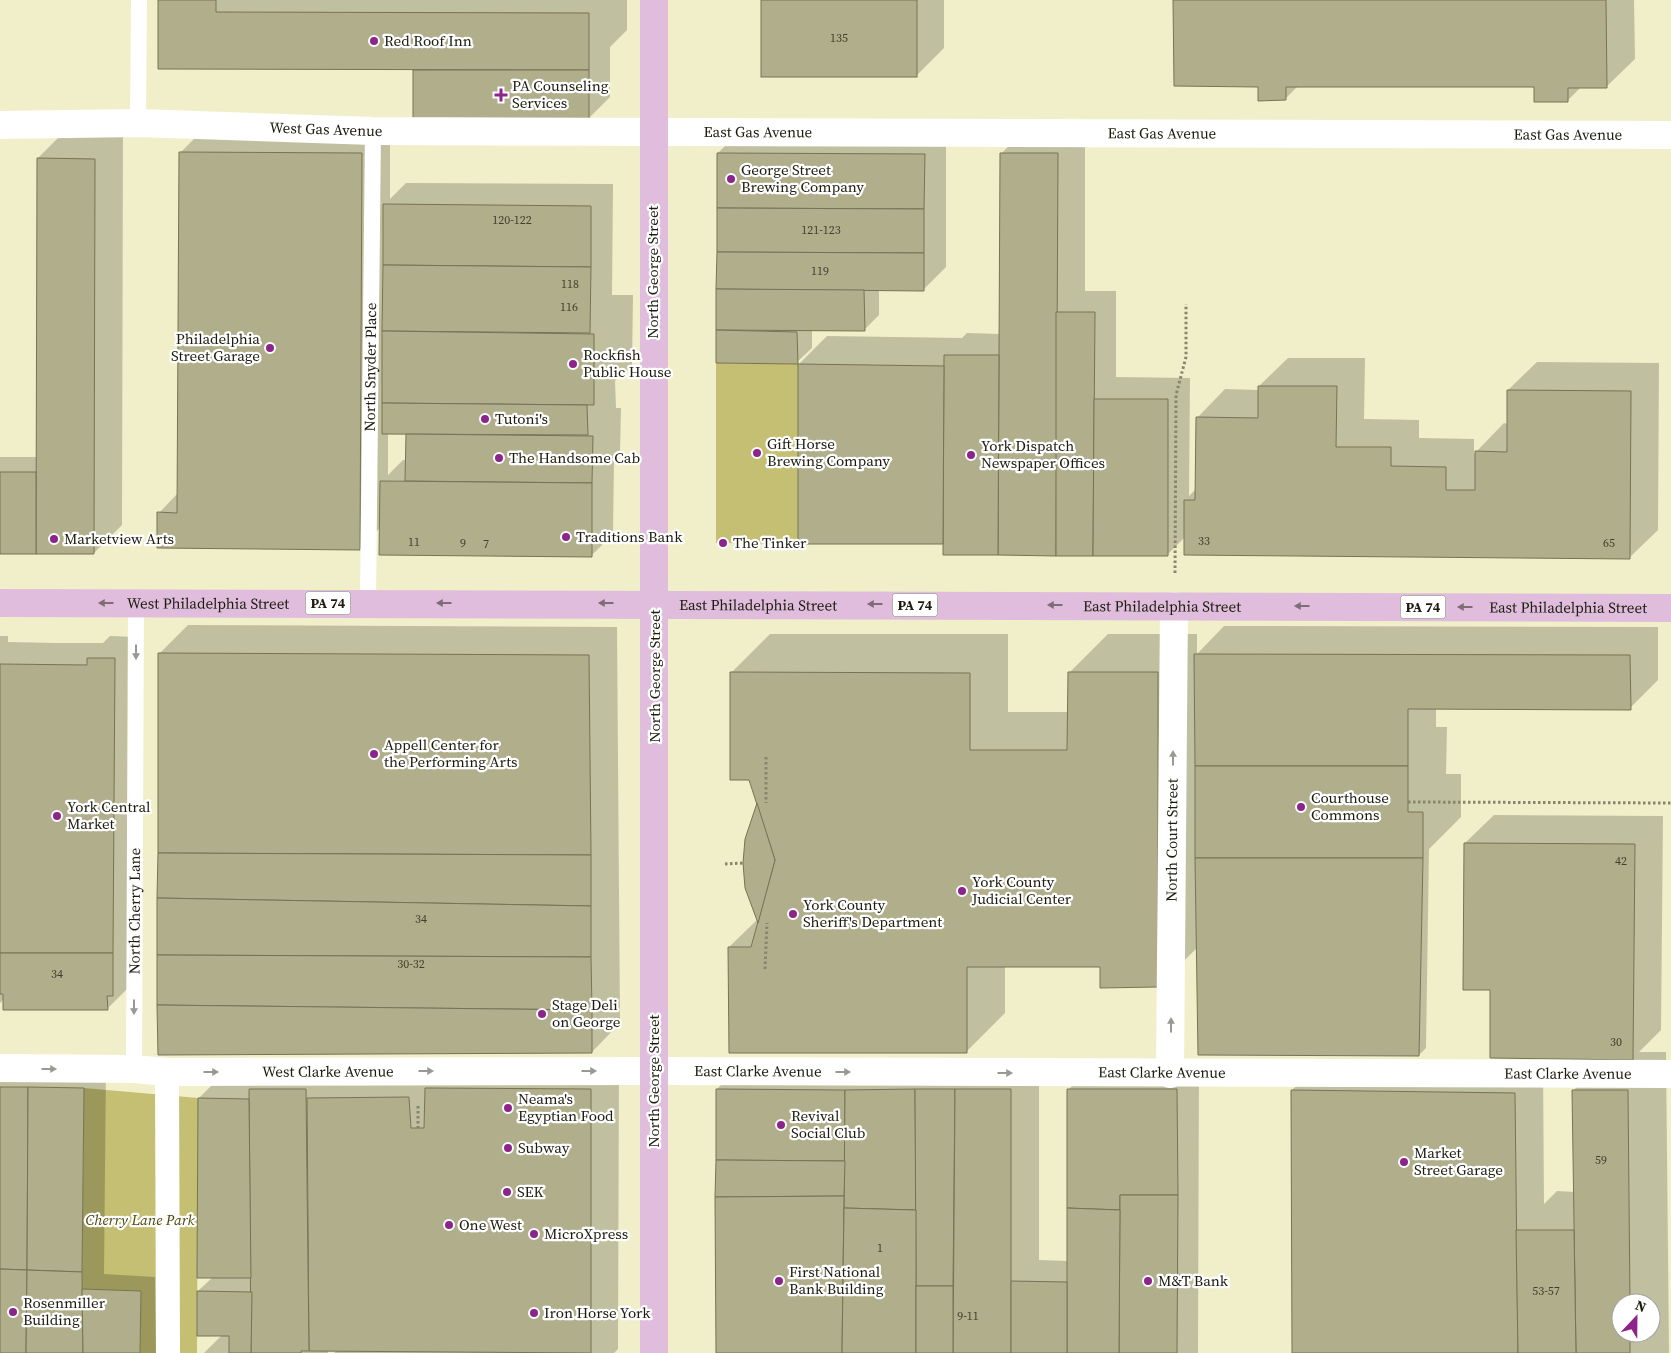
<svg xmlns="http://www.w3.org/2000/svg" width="1671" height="1353" font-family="'Source Serif 4',serif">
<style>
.green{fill:#c4bf72}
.shadow{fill:#0003;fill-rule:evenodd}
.building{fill:#b0ae8b;stroke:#767453}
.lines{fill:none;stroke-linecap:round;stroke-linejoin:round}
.path{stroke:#87866d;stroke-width:3;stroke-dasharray:2.5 2.5;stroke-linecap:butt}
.service{stroke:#fff;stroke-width:16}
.pedestrian{stroke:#fff;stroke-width:24}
.minor{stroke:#fff;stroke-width:28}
.primary{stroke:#e0bddd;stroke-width:28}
.oneway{fill:#7e6c76}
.oneway2{fill:#999893}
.poi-dot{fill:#8d2489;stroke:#fff;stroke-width:2}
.labels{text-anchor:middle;stroke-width:4.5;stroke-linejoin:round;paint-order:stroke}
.number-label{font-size:12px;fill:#41402d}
.shield{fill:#fff;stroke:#605f56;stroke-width:1}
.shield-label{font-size:14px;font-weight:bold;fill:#1c1b0e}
.poi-label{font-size:15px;fill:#1c1b0e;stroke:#fff;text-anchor:start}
.street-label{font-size:15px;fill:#1c1b0e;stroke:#fff}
.park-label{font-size:15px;font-style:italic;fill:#4c4709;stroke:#fff}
</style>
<rect width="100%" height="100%" fill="#f0efc9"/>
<g class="green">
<polygon points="716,363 798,364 798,544 716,543"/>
<polygon points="84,1088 198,1098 197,1353 140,1353 141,1291 82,1289"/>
</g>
<g class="shadow">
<polygon points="160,0 627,0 627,30 610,47 610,97 588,119 414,118 415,69"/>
<polygon points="763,0 944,0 944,48 916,76"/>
<polygon points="1175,0 1634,0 1635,59 1606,87 1581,87 1567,101 1535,86 1298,86 1285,99 1260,85"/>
<path d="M209,124L390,125V199L406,183L613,184L612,295H633L632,365L615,381L616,408H621L620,453L614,460L613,534L591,556L381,527L359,549L159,513L178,493L181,152ZM388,432L407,433V460H403L388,475Z"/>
<polygon points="1029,125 1085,125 1085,291 1116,291 1116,377 1190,378 1189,496 1196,489 1197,418 1225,389 1259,390 1259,386 1288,358 1365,358 1364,419 1419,420 1419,438 1474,439 1474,454 1504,423 1508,424 1508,390 1537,362 1659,363 1658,530 1629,558 1185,537 1167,555 944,543 799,543 799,364 827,336 962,338 967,333 1000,334 1001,154"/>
<polygon points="66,130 123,131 122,525 94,553 0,552 0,457 37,457 38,158"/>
<polygon points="740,131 946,132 946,267 924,289 879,289 879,315 864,330 812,331 812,348 797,362 717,361 718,153"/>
<polygon points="188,625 617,627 620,1023 592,1052 159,654"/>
<polygon points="1224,626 1658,627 1658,680 1630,708 1436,708 1436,727 1447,727 1446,774 1461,774 1461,817 1429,849 1426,1048 1419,1055 1198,947 1158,986 1101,966 1005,966 1005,1013 966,1052 729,947 758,919 758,804 731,673 770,634 1008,634 1008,712 1069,712 1069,673 1108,634 1197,634 1197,654"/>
<polygon points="0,636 8,636 8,642 58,643 103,643 110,636 136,637 129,987 107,1009 5,998 0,1003"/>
<path d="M1494,815L1663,816L1661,1030L1639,1052H1666L1669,1353H1294L1292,1090L1321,1062L1543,1066L1544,1204L1557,1191L1575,1192L1573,1091L1605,1058L1491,989L1465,843ZM1621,1303H1651V1333H1621Z"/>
<polygon points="619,1061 618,1349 614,1353 334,1353 338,1350 328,1350 328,1353 204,1353 222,1335 198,1291 213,1277 199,1098 221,1076"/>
<polygon points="1039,1061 1039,1260 1069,1261 1068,1090 1090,1068 1199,1068 1198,1353 717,1353 717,1089 739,1067"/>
<polygon points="0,1066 106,1067 104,1274 155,1277 156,1353 0,1353"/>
</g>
<g class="building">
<polygon points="158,0 216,0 216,12 589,13 589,70 158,69"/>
<rect x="761" y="0" width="156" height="77"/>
<polygon points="1173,0 1606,0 1607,88 1568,88 1568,102 1534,102 1534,87 1286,87 1286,100 1258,101 1258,87 1174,86"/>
<polygon points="413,70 589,70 589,120 413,119"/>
<polygon points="179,152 362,153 360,550 157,548 157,512 177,513"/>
<polygon points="717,153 925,154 924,209 717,208"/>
<polygon points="1000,153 1058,153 1056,556 998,555"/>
<polygon points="37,158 95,159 94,554 36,554"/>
<polygon points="383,204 591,206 591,267 383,265"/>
<polygon points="717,208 924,209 924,253 717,252"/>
<polygon points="717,252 924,253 924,291 716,289"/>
<polygon points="383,265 591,267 590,333 382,331"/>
<polygon points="716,289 864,290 865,331 716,330"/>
<polygon points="1056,312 1095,312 1093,556 1056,556"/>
<polygon points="716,330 797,332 798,364 716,363"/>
<polygon points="382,331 594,334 594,405 382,403"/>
<polygon points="944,355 999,355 998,555 943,555"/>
<polygon points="798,364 944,366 943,544 798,544"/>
<polygon points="1258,386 1337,386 1336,447 1391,447 1391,466 1446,467 1446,490 1475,490 1475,451 1507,452 1507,390 1631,391 1630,559 1184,555 1184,500 1195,500 1196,417 1258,418"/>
<polygon points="1094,399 1168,399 1168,556 1093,556"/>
<polygon points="382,403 587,405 588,435 382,434"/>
<polygon points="406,434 593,436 592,483 405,481"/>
<rect x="0" y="472" width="36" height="82"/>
<polygon points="380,481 592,483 592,557 379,555"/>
<polygon points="158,653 589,655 591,855 158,853"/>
<polygon points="1194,654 1630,655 1631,710 1408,709 1408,766 1195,766"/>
<polygon points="87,658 115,658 113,953 0,953 0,664 87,665"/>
<polygon points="730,672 970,673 970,750 1067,750 1068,672 1158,672 1158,987 1100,988 1100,967 967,967 967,1053 729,1053 728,947 751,947 775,860 749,780 730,780"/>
<polygon points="1195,766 1408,766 1408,812 1423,812 1423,858 1195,858"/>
<polygon points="757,803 775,860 758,923 745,888 743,863 745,839"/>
<polygon points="1464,843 1635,844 1633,1060 1490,1058 1490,990 1463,990"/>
<polygon points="158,853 591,855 591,906 157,898"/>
<polygon points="1195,858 1423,858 1419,1056 1198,1055"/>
<polygon points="157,898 591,906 591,957 157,955"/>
<polygon points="0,953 113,953 113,996 107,996 108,1010 3,1010 3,994 0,994"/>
<polygon points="157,955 591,957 592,1010 157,1005"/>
<polygon points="157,1005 592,1010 592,1053 158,1055"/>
<polygon points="0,1087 28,1087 27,1270 0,1269"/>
<polygon points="28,1087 84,1088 82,1272 27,1270"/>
<polygon points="425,1088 591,1089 591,1353 309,1351 307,1098 409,1097 411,1128 424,1128"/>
<polygon points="249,1089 306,1089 309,1351 301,1351 301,1353 251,1353"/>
<polygon points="716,1089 845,1090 845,1161 716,1160"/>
<polygon points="915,1089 916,1210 844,1208 845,1090"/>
<polygon points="915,1089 955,1089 953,1286 916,1286"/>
<polygon points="955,1089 1011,1089 1011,1353 953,1353"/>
<polygon points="1067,1089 1177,1089 1178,1195 1120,1195 1120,1210 1067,1208"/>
<polygon points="1291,1090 1515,1093 1518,1353 1292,1353"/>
<polygon points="1572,1090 1628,1090 1630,1303 1621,1303 1621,1333 1630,1333 1630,1353 1576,1353"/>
<polygon points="198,1098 249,1099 251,1278 197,1278"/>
<polygon points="716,1160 845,1161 844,1196 715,1197"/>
<polygon points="1120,1195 1178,1195 1177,1353 1119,1353"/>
<polygon points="844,1196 842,1353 716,1353 715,1197"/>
<polygon points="844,1208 916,1210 916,1353 842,1353"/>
<polygon points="1067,1208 1120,1210 1119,1353 1067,1353"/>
<polygon points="1516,1230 1574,1230 1576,1353 1518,1353"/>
<polygon points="0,1269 27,1270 26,1353 0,1353"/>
<polygon points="27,1270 82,1272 83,1353 26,1353"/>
<polygon points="1011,1281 1067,1282 1067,1353 1011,1353"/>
<rect x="916" y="1286" width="37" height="67"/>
<polygon points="82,1289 141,1291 140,1353 83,1353"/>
<polygon points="197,1291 252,1292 251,1353 229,1353 229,1336 197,1336"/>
</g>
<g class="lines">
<g class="path">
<polyline points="1175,573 1176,395 1186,357 1186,304"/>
<polyline points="766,757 766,803"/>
<polyline points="1408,802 1671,803"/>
<polyline points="725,864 743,863"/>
<polyline points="765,969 767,923"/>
<polyline points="418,1106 418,1128"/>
</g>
<g class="service">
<polyline points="138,123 139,0"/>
<path id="s1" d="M368,603L373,131"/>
<path id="s2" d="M134,1069L136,603"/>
</g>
<polyline class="pedestrian" points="167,1072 168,1353"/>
<g class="minor">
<path id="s3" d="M0,125L138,123L373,131L1671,135"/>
<path id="s4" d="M0,1068L134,1069L167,1072L654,1071L1671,1074"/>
<path id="s5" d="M1170,1074L1174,606"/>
</g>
<g class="primary">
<polyline points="654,0 654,1353"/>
<path id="s6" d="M0,603L1671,608"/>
</g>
</g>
<defs><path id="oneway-solid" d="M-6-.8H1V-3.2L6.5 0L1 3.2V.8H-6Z" transform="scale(1.25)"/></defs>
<g class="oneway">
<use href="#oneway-solid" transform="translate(106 603) rotate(-180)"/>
<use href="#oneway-solid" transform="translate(444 603) rotate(-180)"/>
<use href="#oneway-solid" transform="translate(606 603) rotate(180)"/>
<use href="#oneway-solid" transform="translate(875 604) rotate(-180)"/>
<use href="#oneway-solid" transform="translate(1055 605) rotate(-180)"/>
<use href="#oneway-solid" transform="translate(1302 606) rotate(-180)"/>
<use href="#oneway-solid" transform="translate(1465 607) rotate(-180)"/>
</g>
<g class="oneway2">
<use href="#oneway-solid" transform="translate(136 652) rotate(90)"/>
<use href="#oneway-solid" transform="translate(1173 758) rotate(-90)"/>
<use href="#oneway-solid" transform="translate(134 1007) rotate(90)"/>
<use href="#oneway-solid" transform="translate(1171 1025) rotate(-90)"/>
<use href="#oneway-solid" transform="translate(49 1069)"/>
<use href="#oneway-solid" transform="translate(426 1071)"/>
<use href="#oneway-solid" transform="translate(589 1071)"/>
<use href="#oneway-solid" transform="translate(211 1072)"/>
<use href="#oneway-solid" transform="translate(843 1072)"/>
<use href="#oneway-solid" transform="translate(1005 1073)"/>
</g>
<g class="poi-dot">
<circle cx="374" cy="41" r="5"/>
<path d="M498.5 87.5h5v5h5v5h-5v5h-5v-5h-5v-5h5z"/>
<circle cx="731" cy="179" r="5"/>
<circle cx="270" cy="348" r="5"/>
<circle cx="573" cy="364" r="5"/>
<circle cx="485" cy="419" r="5"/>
<circle cx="757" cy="453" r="5"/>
<circle cx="971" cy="455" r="5"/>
<circle cx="499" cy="458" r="5"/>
<circle cx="566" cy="537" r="5"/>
<circle cx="54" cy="539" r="5"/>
<circle cx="723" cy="543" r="5"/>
<circle cx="374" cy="754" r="5"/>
<circle cx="1301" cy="807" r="5"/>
<circle cx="57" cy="816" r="5"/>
<circle cx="962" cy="891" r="5"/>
<circle cx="793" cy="914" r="5"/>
<circle cx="542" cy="1014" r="5"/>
<circle cx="508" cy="1108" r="5"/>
<circle cx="781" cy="1125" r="5"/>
<circle cx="508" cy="1148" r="5"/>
<circle cx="1404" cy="1162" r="5"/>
<circle cx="507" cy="1192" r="5"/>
<circle cx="449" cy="1225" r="5"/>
<circle cx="534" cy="1234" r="5"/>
<circle cx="779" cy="1281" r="5"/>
<circle cx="1148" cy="1281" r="5"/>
<circle cx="13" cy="1312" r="5"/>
<circle cx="534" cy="1313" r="5"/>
</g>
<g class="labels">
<g class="number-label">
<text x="839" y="42">135</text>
<text x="512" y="224">120-122</text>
<text x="821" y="234">121-123</text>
<text x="820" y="275">119</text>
<text x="570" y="288">118</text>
<text x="569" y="311">116</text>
<text x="1204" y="545">33</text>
<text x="414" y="546">11</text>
<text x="463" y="547">9</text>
<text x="1609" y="547">65</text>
<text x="486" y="548">7</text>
<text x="1621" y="865">42</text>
<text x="421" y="923">34</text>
<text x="411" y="968">30-32</text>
<text x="57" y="978">34</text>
<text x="1616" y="1046">30</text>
<text x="1601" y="1164">59</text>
<text x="880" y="1252">1</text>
<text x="1546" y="1295">53-57</text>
<text x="968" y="1320">9-11</text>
</g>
<g class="shield">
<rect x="305.5" y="591.5" width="45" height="23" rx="4"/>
<rect x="892.5" y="593.5" width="45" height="23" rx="4"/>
<rect x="1400.5" y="595.5" width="45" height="23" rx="4"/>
</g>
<g class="shield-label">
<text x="328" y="608">PA 74</text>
<text x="915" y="610">PA 74</text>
<text x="1423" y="612">PA 74</text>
</g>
<g class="poi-label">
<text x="384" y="46">Red Roof Inn</text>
<text x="512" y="91">PA Counseling<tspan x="512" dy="17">Services</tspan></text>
<text x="741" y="175">George Street<tspan x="741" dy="17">Brewing Company</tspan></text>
<text x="260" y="344" text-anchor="end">Philadelphia<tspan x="260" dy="17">Street Garage</tspan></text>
<text x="583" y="360">Rockfish<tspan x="583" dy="17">Public House</tspan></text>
<text x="495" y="424">Tutoni's</text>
<text x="767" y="449">Gift Horse<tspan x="767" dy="17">Brewing Company</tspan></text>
<text x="981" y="451">York Dispatch<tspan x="981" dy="17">Newspaper Offices</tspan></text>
<text x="509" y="463">The Handsome Cab</text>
<text x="576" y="542">Traditions Bank</text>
<text x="64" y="544">Marketview Arts</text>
<text x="733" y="548">The Tinker</text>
<text x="384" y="750">Appell Center for<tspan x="384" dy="17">the Performing Arts</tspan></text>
<text x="1311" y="803">Courthouse<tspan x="1311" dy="17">Commons</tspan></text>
<text x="67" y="812">York Central<tspan x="67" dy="17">Market</tspan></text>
<text x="972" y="887">York County<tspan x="972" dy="17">Judicial Center</tspan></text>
<text x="803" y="910">York County<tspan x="803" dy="17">Sheriff's Department</tspan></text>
<text x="552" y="1010">Stage Deli<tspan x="552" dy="17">on George</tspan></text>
<text x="518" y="1104">Neama's<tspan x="518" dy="17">Egyptian Food</tspan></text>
<text x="791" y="1121">Revival<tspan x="791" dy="17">Social Club</tspan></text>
<text x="518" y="1153">Subway</text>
<text x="1414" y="1158">Market<tspan x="1414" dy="17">Street Garage</tspan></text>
<text x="517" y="1197">SEK</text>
<text x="459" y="1230">One West</text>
<text x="544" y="1239">MicroXpress</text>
<text x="789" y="1277">First National<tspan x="789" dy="17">Bank Building</tspan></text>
<text x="1158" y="1286">M&amp;T Bank</text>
<text x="23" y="1308">Rosenmiller<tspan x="23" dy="17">Building</tspan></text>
<text x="544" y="1318">Iron Horse York</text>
</g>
<g class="street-label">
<text dy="5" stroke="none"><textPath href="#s3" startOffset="326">West Gas Avenue</textPath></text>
<text dy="5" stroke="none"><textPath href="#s3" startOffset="758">East Gas Avenue</textPath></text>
<text dy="5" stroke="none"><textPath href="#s3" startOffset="1162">East Gas Avenue</textPath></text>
<text dy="5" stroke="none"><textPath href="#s3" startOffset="1568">East Gas Avenue</textPath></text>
<text transform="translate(653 272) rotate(-90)" y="5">North George Street</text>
<text dy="5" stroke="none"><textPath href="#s1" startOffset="236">North Snyder Place</textPath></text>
<text dy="5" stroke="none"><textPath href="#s6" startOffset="208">West Philadelphia Street</textPath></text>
<text dy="5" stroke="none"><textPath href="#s6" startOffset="758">East Philadelphia Street</textPath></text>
<text dy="5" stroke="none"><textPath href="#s6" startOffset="1162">East Philadelphia Street</textPath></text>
<text dy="5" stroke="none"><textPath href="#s6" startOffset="1568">East Philadelphia Street</textPath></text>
<text transform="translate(655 676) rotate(-90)" y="5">North George Street</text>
<text dy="5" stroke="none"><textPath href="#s5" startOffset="234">North Court Street</textPath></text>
<text dy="5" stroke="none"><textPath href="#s2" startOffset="158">North Cherry Lane</textPath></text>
<text dy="5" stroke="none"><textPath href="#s4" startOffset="328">West Clarke Avenue</textPath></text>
<text dy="5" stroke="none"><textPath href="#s4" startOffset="758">East Clarke Avenue</textPath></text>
<text dy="5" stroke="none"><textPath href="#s4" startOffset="1162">East Clarke Avenue</textPath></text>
<text dy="5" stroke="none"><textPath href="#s4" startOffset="1568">East Clarke Avenue</textPath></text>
<text transform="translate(654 1081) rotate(-90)" y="5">North George Street</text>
</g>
<g class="park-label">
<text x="140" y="1225">Cherry Lane Park</text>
</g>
</g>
<g transform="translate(1636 1318) rotate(22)"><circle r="24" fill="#ffffff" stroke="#a4a49f"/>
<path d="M0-4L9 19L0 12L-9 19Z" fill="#8d2489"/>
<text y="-8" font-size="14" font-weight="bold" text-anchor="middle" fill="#1c1b0e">N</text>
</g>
</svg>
